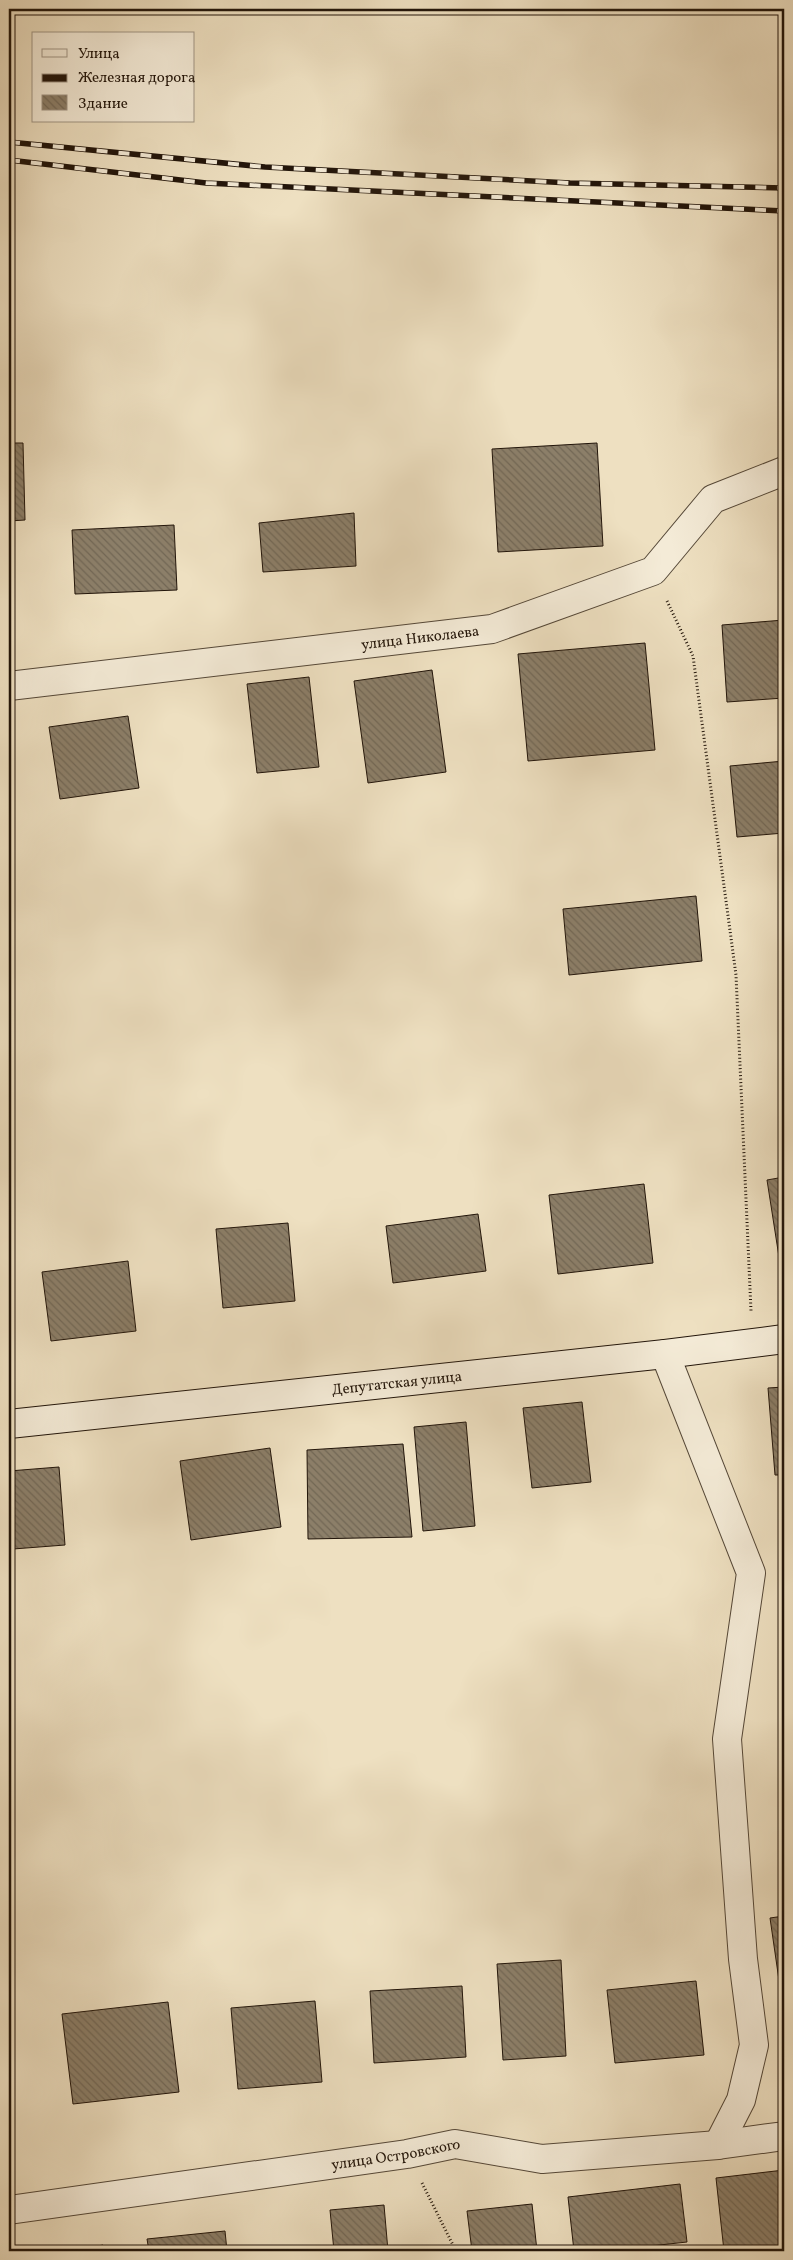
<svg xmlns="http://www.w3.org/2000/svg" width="793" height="2260" font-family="Vollkorn,serif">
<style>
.building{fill:url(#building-back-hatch);stroke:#22150a}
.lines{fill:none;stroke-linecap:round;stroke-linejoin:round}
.street-casing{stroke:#554838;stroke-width:30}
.secondary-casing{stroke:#22150a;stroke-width:30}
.path{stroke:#22150a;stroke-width:3;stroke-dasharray:1 2.5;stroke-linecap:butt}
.street{stroke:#f4ebd7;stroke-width:28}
.secondary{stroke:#f4ebd7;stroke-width:28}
.rail-casing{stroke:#22150a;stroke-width:5.5}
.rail{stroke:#f4ebd7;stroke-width:4;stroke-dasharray:11;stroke-linecap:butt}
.labels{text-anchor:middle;stroke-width:4;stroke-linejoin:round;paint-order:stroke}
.street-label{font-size:15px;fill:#22150a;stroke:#f4ebd7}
</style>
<defs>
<pattern id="building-back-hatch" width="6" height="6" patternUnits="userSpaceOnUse" patternTransform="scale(1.25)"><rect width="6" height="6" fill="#8c7f69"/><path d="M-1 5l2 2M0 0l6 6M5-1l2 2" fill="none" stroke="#726755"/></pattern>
</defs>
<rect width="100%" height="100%" fill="#eee0c1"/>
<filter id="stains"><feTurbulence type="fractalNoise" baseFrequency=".004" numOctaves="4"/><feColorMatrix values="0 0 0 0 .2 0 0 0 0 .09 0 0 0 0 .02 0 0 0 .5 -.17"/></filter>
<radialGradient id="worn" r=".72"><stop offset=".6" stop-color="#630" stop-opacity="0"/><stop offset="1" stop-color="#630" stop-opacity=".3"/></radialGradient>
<g class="building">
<polygon points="9,443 23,443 25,520 9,521"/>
<polygon points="597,443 603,546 498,552 492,449"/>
<polygon points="354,513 356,566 263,572 259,523"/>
<polygon points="174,525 177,590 75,594 72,530"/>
<polygon points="784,620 784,698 727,702 722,625"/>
<polygon points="645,643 655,750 528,761 518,654"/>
<polygon points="432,670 446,772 368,783 354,681"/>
<polygon points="309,677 319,767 257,773 247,684"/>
<polygon points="128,716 139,788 60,799 49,727"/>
<polygon points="784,761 784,833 737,837 730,766"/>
<polygon points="696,896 702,961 569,975 563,909"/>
<polygon points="784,1177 784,1256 779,1257 767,1180"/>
<polygon points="644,1184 653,1263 558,1274 549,1195"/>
<polygon points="478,1214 486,1271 393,1283 386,1226"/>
<polygon points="288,1223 295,1301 223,1308 216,1229"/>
<polygon points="128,1261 136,1331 51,1341 42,1272"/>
<polygon points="784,1387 784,1475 775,1475 768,1388"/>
<polygon points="582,1402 591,1482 532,1488 523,1408"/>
<polygon points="466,1422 475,1526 423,1531 414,1427"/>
<polygon points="403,1444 412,1537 308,1539 307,1450"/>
<polygon points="270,1448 281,1527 191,1540 180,1461"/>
<polygon points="59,1467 65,1545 13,1549 9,1471"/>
<polygon points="784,1916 784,2015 770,1918"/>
<polygon points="561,1960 566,2056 503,2060 497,1964"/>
<polygon points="696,1981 704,2055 615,2063 607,1990"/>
<polygon points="462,1986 466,2057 374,2063 370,1991"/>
<polygon points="315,2001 322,2082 238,2089 231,2008"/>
<polygon points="168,2002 179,2092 73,2104 62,2014"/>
<polygon points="784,2170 784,2251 724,2251 716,2178"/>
<polygon points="680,2184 687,2242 632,2248 633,2251 574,2251 568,2197"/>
<polygon points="532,2204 537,2251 472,2251 467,2211"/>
<polygon points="384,2205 388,2251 334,2251 330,2210"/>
<polygon points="225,2231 227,2251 149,2251 147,2239"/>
<polygon points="103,2245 104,2251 68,2251"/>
</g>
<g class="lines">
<g class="street-casing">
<g id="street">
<path id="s1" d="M9,686L492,629L653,571L713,499L784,471"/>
<polyline points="665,1354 751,1573 727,1739 743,1959 754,2045 741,2100 718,2145"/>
<path id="s2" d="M9,2210L407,2154L455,2144L542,2159L718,2145L784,2136"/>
</g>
</g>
<g class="secondary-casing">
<g id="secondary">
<path id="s3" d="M9,1424L665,1354L784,1339"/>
</g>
</g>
<g class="path">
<polyline points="667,601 693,656 736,975 751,1311"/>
<polyline points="422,2183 456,2251"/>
</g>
<use href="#street" class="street"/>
<use href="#secondary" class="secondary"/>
<g class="rail-casing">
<g id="rail">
<polyline points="9,142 265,167 570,183 784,188"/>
<polyline points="9,160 206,183 784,211"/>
</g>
</g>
<use href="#rail" class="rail"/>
</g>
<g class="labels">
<g class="street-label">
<text dy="5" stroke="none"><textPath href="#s1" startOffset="414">улица Николаева</textPath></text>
<text dy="5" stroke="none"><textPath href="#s3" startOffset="390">Депутатская улица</textPath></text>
<text dy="5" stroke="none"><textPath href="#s2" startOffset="391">улица Островского</textPath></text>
</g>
</g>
<rect width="793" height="2260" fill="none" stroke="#eee0c1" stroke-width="30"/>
<rect x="10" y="10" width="773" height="2240" fill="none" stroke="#22150a" stroke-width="2.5"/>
<rect x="15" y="15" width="763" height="2230" fill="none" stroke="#22150a"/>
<rect x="32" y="32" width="162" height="90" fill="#f4ebd7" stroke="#a09585"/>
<rect x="42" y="49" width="25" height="8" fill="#f4ebd7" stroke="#a09585"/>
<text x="78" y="58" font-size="15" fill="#22150a">Улица</text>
<rect x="42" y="74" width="25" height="8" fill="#22150a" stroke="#a09585"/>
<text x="78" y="82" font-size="15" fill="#22150a">Железная дорога</text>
<rect x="42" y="95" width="25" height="15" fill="url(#building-back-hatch)" stroke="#a09585"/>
<text x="78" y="108" font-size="15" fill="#22150a">Здание</text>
<rect width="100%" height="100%" filter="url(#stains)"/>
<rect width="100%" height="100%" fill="url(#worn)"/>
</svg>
